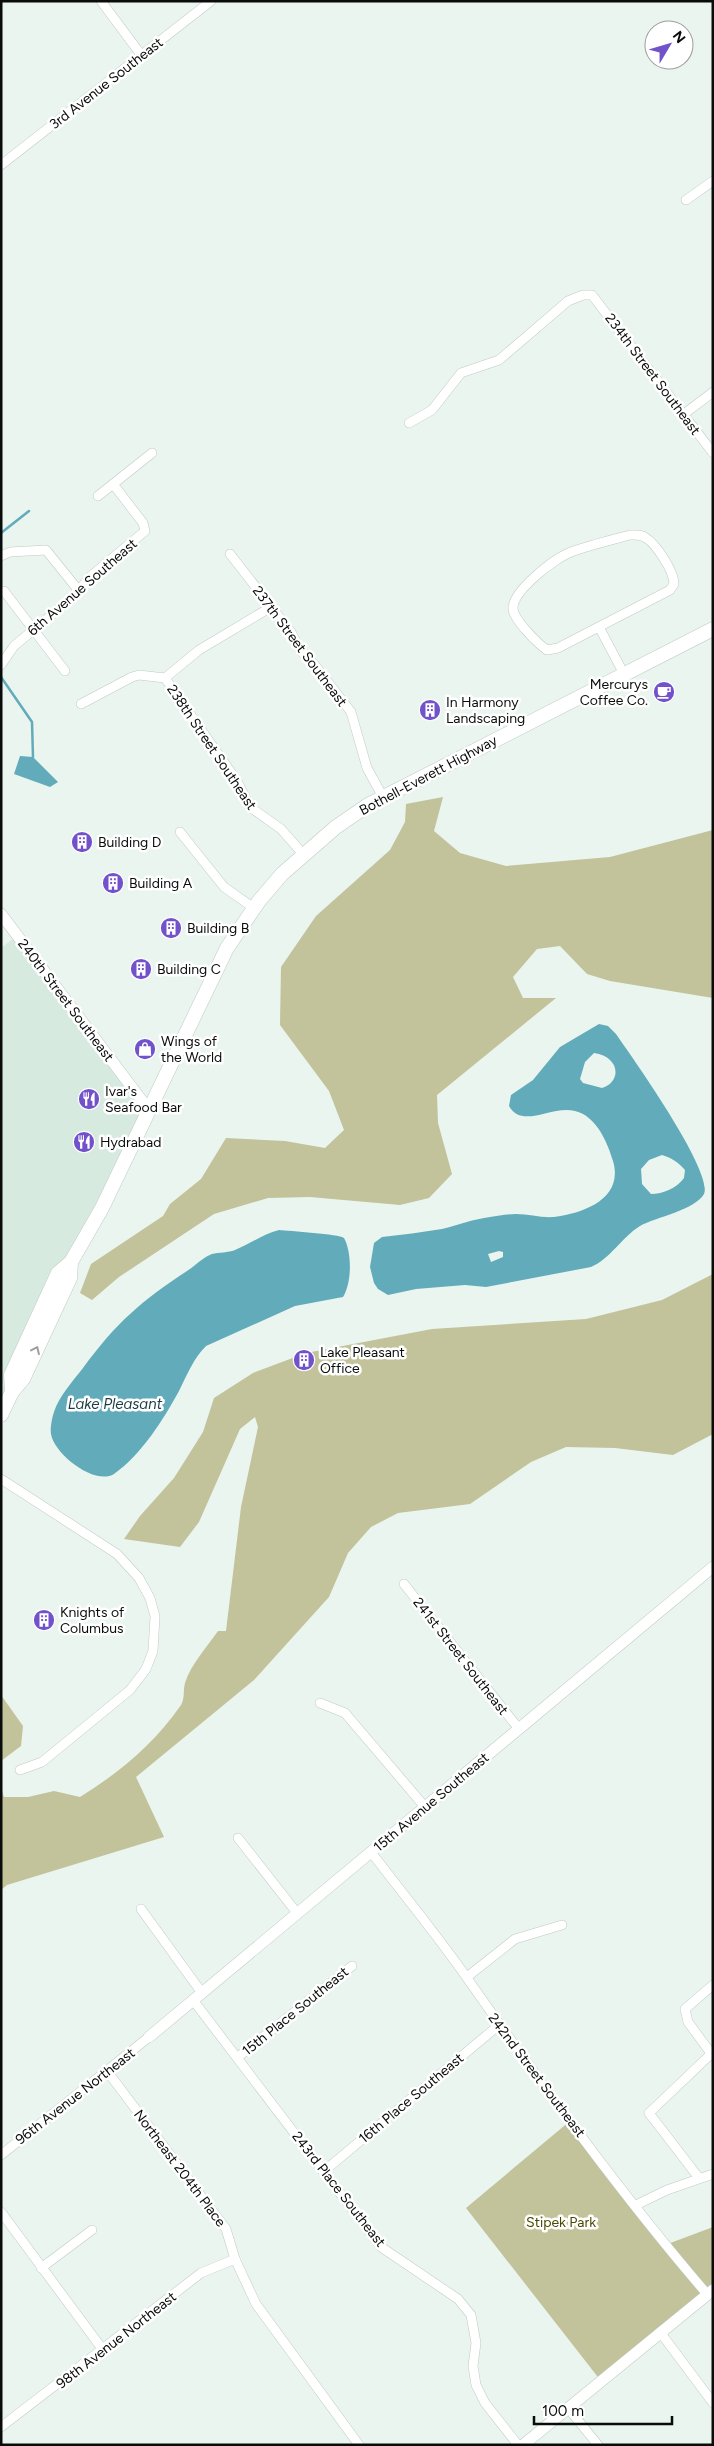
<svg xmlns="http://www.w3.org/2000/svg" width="714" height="2446" font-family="Figtree,sans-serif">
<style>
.built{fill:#d7eadf}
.green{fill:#c2c29b}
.water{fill:#62abba;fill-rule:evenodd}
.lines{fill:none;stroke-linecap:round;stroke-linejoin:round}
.stream{stroke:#62abba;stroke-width:2.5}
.street-casing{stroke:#c0cbc4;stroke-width:10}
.secondary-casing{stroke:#c0cbc4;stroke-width:12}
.primary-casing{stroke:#c0cbc4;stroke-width:15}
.street{stroke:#fff;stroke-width:9}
.secondary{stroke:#fff;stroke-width:11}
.primary{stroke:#fff;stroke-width:14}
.oneway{stroke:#9d9e9d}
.labels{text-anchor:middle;stroke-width:5;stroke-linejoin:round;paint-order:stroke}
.street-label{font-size:14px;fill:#090c0a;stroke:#fff}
.poi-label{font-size:14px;fill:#090c0a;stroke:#fff;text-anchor:start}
.park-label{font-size:14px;fill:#4b4901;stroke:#fff}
.water-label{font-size:15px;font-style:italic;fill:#1a3d44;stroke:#fff}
</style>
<rect width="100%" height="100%" fill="#e9f5ee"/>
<polygon class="built" points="14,938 149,1110 1,1417 1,948"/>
<g class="green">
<polygon points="443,797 434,831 460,853 506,866 610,857 713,830 713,998 610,981 587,974 560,946 537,949 513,977 523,998 556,998 437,1095 438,1123 452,1174 429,1198 400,1205 310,1197 268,1198 214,1214 119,1277 92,1300 80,1293 91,1264 163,1216 170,1204 201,1179 226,1138 285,1141 325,1148 344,1130 329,1091 280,1025 281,967 316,916 390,850 405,822 406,804"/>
<path d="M713,1274V1434L673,1455L615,1448L566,1447L531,1462L470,1504L398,1513L371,1527L348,1553L329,1597L254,1680L136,1777L164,1837L7,1885L1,1890V1788L4,1797H28L54,1791L80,1797C119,1773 155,1743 181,1705C185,1699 183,1690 185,1683C191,1664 207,1647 218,1631H226L241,1507L258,1427L255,1417L240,1429L199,1522L180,1547L124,1539L140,1516L174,1478L203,1432L214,1398L253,1373L306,1353L432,1329L586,1319L662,1300Z"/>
<polygon points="1,1695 23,1726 21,1746 1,1761"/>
<polygon points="570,2121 665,2245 713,2227 713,2290 601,2381 466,2208"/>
</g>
<g class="water">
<polygon points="20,756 33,757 58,782 50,787 14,774"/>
<path d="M599,1024L608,1026L616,1034C632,1057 714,1172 704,1194C695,1210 656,1217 640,1226C622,1237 610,1259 591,1267L486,1287L465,1285L416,1289L388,1295L378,1289L374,1283L370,1267L374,1243L382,1237C402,1235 422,1232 442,1229C458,1225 474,1219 490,1217C498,1216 508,1214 516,1214C529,1214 541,1218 554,1217C585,1213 624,1198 613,1161C608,1144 599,1123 583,1114C557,1099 524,1132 509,1106L511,1095L533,1080L560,1047ZM594,1053C619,1056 623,1081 602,1088L583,1083L580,1079L585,1062ZM662,1155C672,1158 678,1162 685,1170L684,1178C677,1188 663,1194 651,1194L642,1184L641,1169L649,1160ZM499,1251L503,1252V1257L491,1262L488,1254Z"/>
<path d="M279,1230C289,1231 339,1234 344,1238C352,1252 352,1283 343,1297L295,1306L206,1346C193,1359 187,1375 179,1391C163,1420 142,1454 114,1474C95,1486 54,1454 51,1434C50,1428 52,1418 54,1412C59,1396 73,1381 83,1368C116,1323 141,1301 187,1271C195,1266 203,1257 212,1254C219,1252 228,1253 235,1250C250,1244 263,1234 279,1230Z"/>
</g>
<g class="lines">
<g class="stream">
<polyline points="1,533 29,511"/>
<polyline points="1,677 32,722 33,757"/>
</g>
<g class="street-casing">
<g id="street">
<polyline points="101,1 142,56"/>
<polyline points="1,165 211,1"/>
<polyline points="686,200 713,181"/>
<polyline points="684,414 713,392"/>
<polyline points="409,423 432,410 461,373 499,360 568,301 583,295 592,295 713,453"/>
<polyline points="98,496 152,453"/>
<path d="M630,535C636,535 641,534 646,538C656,544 674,571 674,584L670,590L558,648L547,650C538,644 514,620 513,609C512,591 555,558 571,552C590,545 611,540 630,535Z"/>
<polyline points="230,554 291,632 300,650 314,664 351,712 367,768 383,797"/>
<polyline points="1,556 10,552 46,550 79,591"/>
<polyline points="4,591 65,671"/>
<polyline points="599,627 624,674"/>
<polyline points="1,665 14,646 72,598 91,576 145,531 143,523 113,484"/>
<polyline points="165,678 237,781 250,807 281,829 303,854"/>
<polyline points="81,704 132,677 139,675 165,678 199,650 271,607"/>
<polyline points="180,832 224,887 254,908"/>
<polyline points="1,1479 117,1554 139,1578 150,1598 155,1616 153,1651 146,1669 130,1690 42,1762 20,1770"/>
<polyline points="404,1584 519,1729"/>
<polyline points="320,1703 345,1713 425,1807"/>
<polyline points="238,1838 297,1913"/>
<path d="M371,1852C403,1894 437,1935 467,1978C543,2086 621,2194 707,2294"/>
<polyline points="141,1909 202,1993"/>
<polyline points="467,1977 515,1939 562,1925"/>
<polyline points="713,1985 685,2009 688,2022 713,2056"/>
<polyline points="193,2000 381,2247 458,2299 471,2315 476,2343 473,2366 476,2385 485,2403 518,2445"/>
<polyline points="238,2057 352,1966"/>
<polyline points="107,2071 226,2229 235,2259 256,2304 359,2445"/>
<polyline points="1,2155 149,2037"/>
<polyline points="323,2172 499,2025"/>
<polyline points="699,2178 649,2113 711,2054"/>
<polyline points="636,2205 667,2190 713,2174"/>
<polyline points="1,2212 103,2350"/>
<polyline points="41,2268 92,2230"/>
<polyline points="660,2332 713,2403"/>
<polyline points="568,2408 598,2445"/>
<polyline points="1,2427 201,2273 235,2259"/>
</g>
</g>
<g class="secondary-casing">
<g id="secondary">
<polyline points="1,914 149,1110"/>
<polyline points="149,2037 713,1567"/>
<polyline points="523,2445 713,2290"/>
</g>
</g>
<g class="primary-casing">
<g id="primary">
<polyline points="12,1392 11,1375 58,1273 71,1262 102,1208 227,948 259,901 282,874 336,827 368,805 713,629"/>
<polyline points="1,1415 12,1392 23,1379 70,1278 71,1262"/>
</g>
</g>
<use href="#street" class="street"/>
<use href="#secondary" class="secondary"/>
<use href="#primary" class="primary"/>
</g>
<defs><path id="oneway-chevron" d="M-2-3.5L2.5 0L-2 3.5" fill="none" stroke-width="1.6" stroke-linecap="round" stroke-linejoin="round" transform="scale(1.25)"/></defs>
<use class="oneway" href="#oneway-chevron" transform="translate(36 1350) rotate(-65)"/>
<defs>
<g id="cafe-disc" transform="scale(1.125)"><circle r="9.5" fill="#7252cb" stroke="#fff"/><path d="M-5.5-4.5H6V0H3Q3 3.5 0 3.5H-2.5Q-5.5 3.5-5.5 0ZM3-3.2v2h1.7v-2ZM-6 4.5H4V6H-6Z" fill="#fff"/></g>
<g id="building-disc" transform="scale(1.125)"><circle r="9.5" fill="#7252cb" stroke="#fff"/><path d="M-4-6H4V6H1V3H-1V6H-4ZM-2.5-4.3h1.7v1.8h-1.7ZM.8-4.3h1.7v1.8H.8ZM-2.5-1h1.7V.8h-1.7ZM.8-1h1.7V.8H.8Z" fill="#fff"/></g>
<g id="shop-disc" transform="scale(1.125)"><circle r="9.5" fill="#7252cb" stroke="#fff"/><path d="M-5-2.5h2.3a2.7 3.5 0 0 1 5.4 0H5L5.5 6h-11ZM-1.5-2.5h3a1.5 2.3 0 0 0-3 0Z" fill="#fff"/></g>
<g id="restaurant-disc" transform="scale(1.125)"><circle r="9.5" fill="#7252cb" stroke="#fff"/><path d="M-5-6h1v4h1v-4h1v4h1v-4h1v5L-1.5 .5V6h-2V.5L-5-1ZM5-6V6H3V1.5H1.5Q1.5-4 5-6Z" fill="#fff"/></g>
</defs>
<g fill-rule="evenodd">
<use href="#cafe-disc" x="664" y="692"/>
<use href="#building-disc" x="430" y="710"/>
<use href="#building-disc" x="82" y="842"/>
<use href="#building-disc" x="113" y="883"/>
<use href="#building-disc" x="171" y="928"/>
<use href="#building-disc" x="141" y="969"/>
<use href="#shop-disc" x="145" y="1049"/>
<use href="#restaurant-disc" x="89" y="1099"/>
<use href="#restaurant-disc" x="84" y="1142"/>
<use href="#building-disc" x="304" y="1360"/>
<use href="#building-disc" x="44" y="1620"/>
</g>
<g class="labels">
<g class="street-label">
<text transform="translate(106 83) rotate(-38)" y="5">3rd Avenue Southeast</text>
<text transform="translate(653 374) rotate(53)" y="5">234th Street Southeast</text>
<text transform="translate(82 587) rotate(-41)" y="5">6th Avenue Southeast</text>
<text transform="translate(300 646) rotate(53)" y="5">237th Street Southeast</text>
<text transform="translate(212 747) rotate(56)" y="5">238th Street Southeast</text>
<text transform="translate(428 775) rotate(-28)" y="5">Bothell-Everett Highway</text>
<text transform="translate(66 1000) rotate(53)" y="5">240th Street Southeast</text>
<text transform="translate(461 1656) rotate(52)" y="5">241st Street Southeast</text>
<text transform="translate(431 1802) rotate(-40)" y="5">15th Avenue Southeast</text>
<text transform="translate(295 2011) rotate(-39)" y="5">15th Place Southeast</text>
<text transform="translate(537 2075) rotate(53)" y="5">242nd Street Southeast</text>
<text transform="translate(75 2096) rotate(-38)" y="5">96th Avenue Northeast</text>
<text transform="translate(411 2098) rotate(-40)" y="5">16th Place Southeast</text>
<text transform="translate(180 2168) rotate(53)" y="5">Northeast 204th Place</text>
<text transform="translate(339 2189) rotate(52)" y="5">243rd Place Southeast</text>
<text transform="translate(116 2340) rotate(-38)" y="5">98th Avenue Northeast</text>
</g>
<g class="poi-label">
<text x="648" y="689" text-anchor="end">Mercurys<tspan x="648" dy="16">Coffee Co.</tspan></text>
<text x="446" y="707">In Harmony<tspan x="446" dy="16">Landscaping</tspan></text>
<text x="98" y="847">Building D</text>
<text x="129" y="888">Building A</text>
<text x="187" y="933">Building B</text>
<text x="157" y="974">Building C</text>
<text x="161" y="1046">Wings of<tspan x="161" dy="16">the World</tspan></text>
<text x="105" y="1096">Ivar's<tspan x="105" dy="16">Seafood Bar</tspan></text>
<text x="100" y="1147">Hydrabad</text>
<text x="320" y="1357">Lake Pleasant<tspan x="320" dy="16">Office</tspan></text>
<text x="60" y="1617">Knights of<tspan x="60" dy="16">Columbus</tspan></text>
</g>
<g class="park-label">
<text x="561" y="2227">Stipek Park</text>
</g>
<g class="water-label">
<text x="115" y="1409">Lake Pleasant</text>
</g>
</g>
<rect width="714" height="2446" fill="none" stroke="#090c0a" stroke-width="5"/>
<g transform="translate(669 45) rotate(52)"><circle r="24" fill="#ffffff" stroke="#9d9e9d"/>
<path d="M0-4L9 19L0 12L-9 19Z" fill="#7252cb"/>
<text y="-8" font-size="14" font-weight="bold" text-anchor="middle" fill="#090c0a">N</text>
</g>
<path d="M534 2416v8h138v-8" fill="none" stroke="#090c0a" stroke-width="2.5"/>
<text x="542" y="2416" font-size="15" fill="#090c0a" stroke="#ffffff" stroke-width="4" paint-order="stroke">100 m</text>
</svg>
